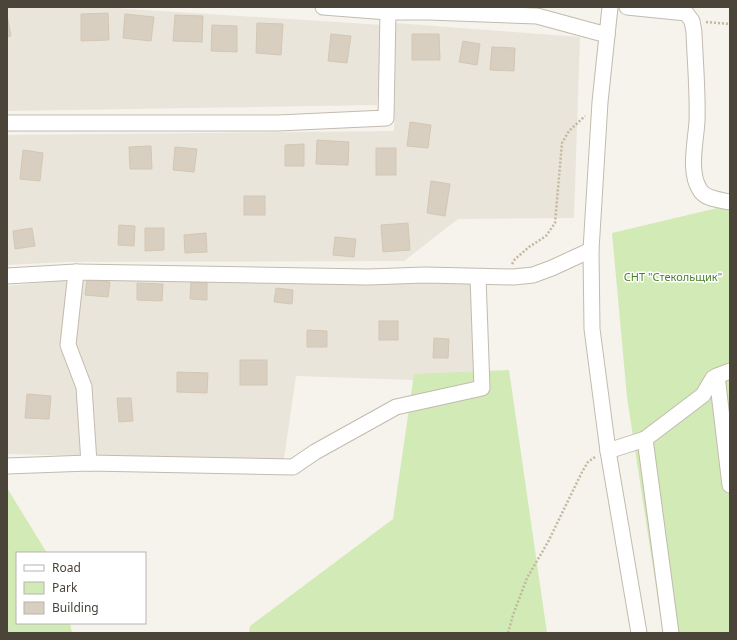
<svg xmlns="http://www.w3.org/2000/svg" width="737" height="640" font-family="'Noto Sans',sans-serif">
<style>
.residential{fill:#eae5da}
.green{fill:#d2eab5}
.building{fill:#d8cfc1;stroke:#d3c7b4}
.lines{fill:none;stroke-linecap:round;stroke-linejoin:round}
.minor-casing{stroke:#c2bbae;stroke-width:17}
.path{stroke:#c4b79f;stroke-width:2.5;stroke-dasharray:2 2;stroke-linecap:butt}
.minor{stroke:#fff;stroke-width:15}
.labels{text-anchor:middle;stroke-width:3;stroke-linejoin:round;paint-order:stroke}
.park-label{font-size:11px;fill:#4a7f2a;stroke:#fff}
</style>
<rect width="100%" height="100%" fill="#f6f3ec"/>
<g class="residential">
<polygon points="7,7 98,7 383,25 377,105 7,111"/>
<polygon points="396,23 580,37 574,218 458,219 404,261 66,262 7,265 7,135 394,131"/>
<polygon points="88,275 474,283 474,382 296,376 284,459 174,458 7,454 7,286 57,281"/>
</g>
<g class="green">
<polygon points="730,205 730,633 663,633 627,397 612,233"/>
<polygon points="509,370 547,633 249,633 250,626 393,519 414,374"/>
<polygon points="7,488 47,553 17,553 17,623 70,623 72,633 7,633"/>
</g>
<g class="building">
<polygon points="108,13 109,40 81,41 81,14"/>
<polygon points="125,14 154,17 151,41 123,38"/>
<polygon points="7,15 11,36 7,37"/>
<polygon points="175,15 203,16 202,42 173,41"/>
<polygon points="257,23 283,24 281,55 256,53"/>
<polygon points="212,25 237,26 237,52 211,51"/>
<polygon points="331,34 351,36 347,63 328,61"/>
<polygon points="412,34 439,34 440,60 412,60"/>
<polygon points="463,41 480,44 477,65 459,62"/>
<polygon points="492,47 515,48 514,71 490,70"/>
<polygon points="410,122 431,125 428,148 407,146"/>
<polygon points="317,140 349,142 348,165 316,164"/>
<polygon points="304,144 304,166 285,166 285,145"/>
<polygon points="151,146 152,169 130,169 129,147"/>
<polygon points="175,147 197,149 194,172 173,170"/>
<rect x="376" y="148" width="20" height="27"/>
<polygon points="23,150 43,153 40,181 20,179"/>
<polygon points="431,181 450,184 445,216 427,213"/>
<rect x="244" y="196" width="21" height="19"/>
<polygon points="408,223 410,250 383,252 381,225"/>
<polygon points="119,225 135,226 134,246 118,245"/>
<polygon points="32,228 35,246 15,249 13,231"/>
<polygon points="145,228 164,228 164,250 145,251"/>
<polygon points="206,233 207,252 185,253 184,235"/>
<polygon points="335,237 356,239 354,257 333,255"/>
<polygon points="87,279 110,282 108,297 85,295"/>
<polygon points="191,282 207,283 207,300 190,299"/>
<polygon points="137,283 163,284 162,301 137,300"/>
<polygon points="276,288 293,290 292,304 274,302"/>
<rect x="379" y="321" width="19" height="19"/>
<polygon points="307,330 327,331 327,347 307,347"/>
<polygon points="434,338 449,339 448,358 433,358"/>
<rect x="240" y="360" width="27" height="25"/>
<polygon points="177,372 208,373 207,393 177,392"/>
<polygon points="27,394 51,396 49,419 25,418"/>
<polygon points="117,398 131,398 133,421 119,422"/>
</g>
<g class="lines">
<g class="minor-casing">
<g id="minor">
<polyline points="323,7 388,12 429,12 537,16 607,35"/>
<polyline points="610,7 600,102 591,250 592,329 608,451 639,633"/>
<path d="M627,7L686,13L692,21L694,32C695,61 698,91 697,121C696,141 688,172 700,190C705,199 720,200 730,202"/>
<polyline points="7,123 278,123 386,118 388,12"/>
<polyline points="76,272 68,345 84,387 89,463"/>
<polyline points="7,276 76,272 368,277 425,275 514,277 533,275 552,268 591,250"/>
<polyline points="717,376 730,485"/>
<polyline points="645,439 671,633"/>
<polyline points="608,451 645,439 703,395 713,378 717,376 730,371"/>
<polyline points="7,466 89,463 293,467 315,452 396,407 482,388 478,277"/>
</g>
</g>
<g class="path">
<polyline points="706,22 730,24"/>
<polyline points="512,264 515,259 529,247 546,236 555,223 562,143 569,131 585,116"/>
<polyline points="508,633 513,615 527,578 548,542 582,472 588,462 595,457"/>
</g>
<use href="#minor" class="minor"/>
</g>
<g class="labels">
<g class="park-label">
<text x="673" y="281">СНТ "Стекольщик"</text>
</g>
</g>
<rect width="737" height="640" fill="none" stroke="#4b4439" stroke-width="16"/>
<rect x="16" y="552" width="130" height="72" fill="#ffffff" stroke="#b7b4b0"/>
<rect x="24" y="565" width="20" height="6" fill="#ffffff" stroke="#b7b4b0"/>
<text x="52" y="572" font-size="12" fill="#4b4439">Road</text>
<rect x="24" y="582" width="20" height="12" fill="#d2eab5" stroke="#b7b4b0"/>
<text x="52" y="592" font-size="12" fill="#4b4439">Park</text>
<rect x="24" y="602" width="20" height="12" fill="#d8cfc1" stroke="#b7b4b0"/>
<text x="52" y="612" font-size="12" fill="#4b4439">Building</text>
</svg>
